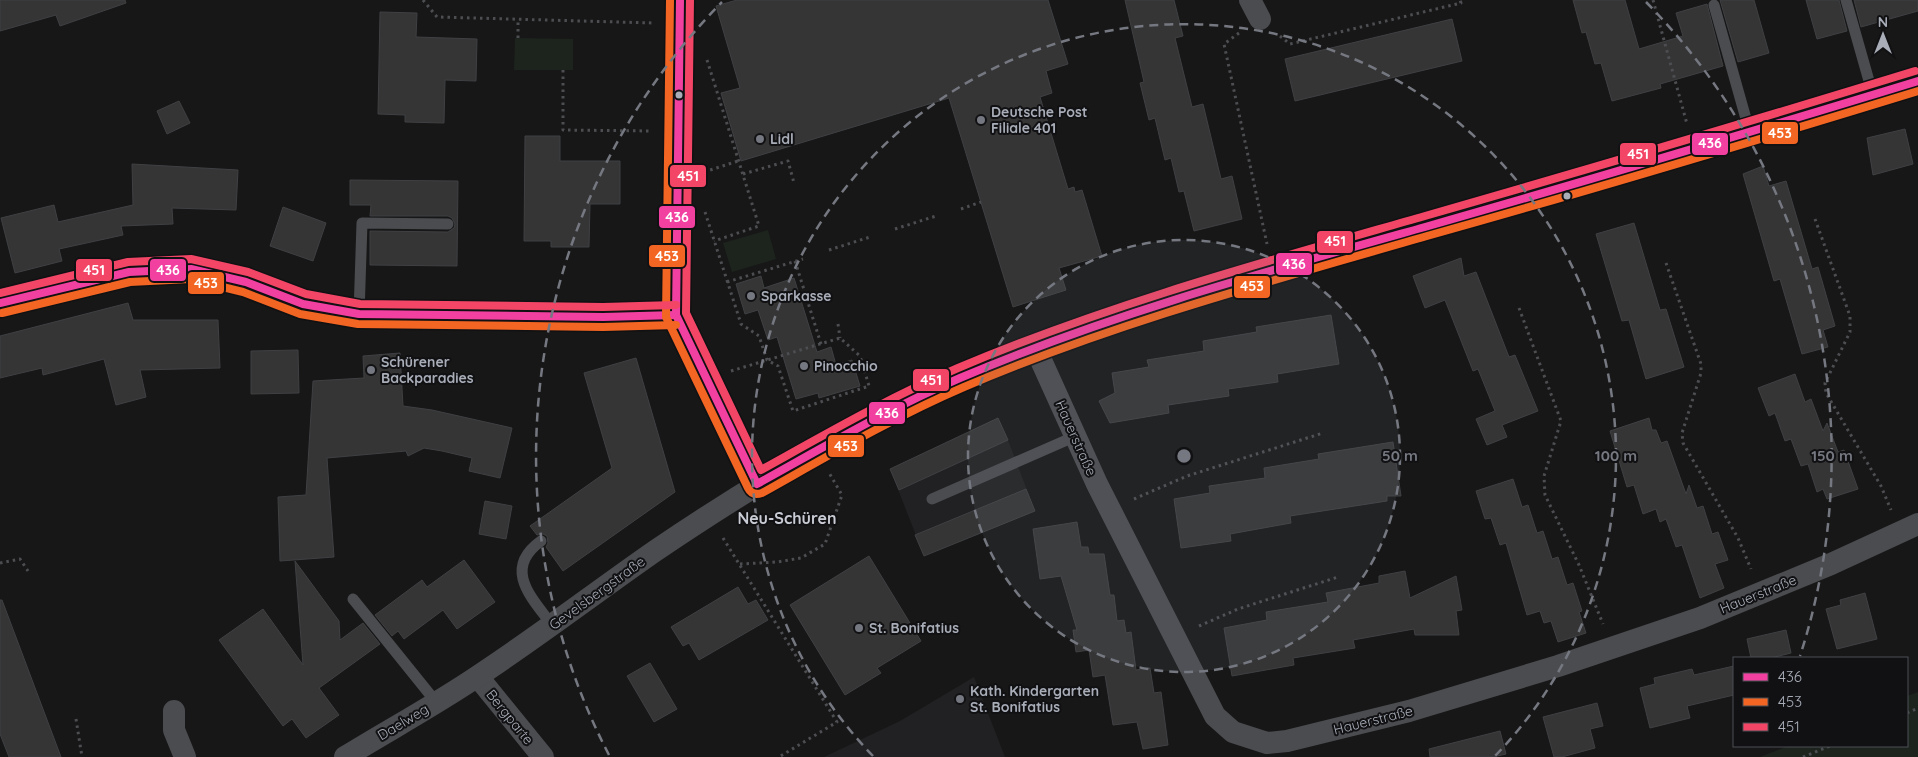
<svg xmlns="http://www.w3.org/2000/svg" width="1918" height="757" font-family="Quicksand,sans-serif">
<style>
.built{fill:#212123}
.green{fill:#1d241e}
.building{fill:#353536;stroke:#3f4043}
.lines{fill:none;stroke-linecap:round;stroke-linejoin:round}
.path{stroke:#4d4e52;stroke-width:3;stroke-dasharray:2.5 4;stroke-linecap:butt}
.lane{stroke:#4b4c50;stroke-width:11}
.street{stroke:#4b4c50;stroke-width:22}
.bus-1-casing{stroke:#111113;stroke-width:11}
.bus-2-casing{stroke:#111113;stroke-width:11}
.bus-3-casing{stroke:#111113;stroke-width:11}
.bus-1{stroke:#f240a1;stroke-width:8}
.bus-2{stroke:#f26522;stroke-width:8}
.bus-3{stroke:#f34667;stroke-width:8}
.ring{fill:none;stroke:#757880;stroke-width:2.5;stroke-dasharray:9 6}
.bus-dot{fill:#a8adb8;stroke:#111113;stroke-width:2}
.poi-dot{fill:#757880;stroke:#111113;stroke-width:2}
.labels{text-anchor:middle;stroke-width:4;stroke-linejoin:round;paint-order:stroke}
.poi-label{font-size:14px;font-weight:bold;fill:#a8adb8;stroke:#111113;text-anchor:start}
.street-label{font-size:14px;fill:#a8adb8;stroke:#111113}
.quarter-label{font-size:16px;font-weight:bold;fill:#c9ccd4;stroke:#111113}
.centre{fill:#757880;stroke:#111113;stroke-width:2.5}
.ring-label{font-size:15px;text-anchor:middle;font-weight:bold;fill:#757880;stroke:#111113;stroke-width:4;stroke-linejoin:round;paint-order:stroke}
.line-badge{stroke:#111113;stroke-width:2}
.badge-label{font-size:14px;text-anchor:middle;font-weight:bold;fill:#fff}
</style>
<rect width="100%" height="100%" fill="#171717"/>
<g class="built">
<polygon points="998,418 1008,440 1035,511 924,556 890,469"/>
<polygon points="974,677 1005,757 824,757 900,721"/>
</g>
<g class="green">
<polygon points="515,38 573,39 573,70 514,70"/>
<polygon points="768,230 776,259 732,272 723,243"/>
<polygon points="1918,692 1918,757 1760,757 1788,746 1907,746 1907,696"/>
</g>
<g class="building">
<polygon points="0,0 125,0 126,3 60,26 56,15 0,31"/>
<polygon points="737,0 1048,0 1068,64 1046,71 1052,93 1040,97 1068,189 1074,187 1075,192 1082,190 1102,256 1059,268 1066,290 1013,307 949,98 741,161 721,93 740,88 716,6"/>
<polygon points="1125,0 1174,0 1183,36 1175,38 1192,107 1203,104 1221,179 1232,176 1242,219 1194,231 1184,191 1179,192 1171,158 1165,160 1155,118 1149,120 1140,83 1144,82"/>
<polygon points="1573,0 1625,0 1639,49 1683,36 1676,13 1707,4 1723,66 1660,84 1661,88 1612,101 1601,63 1595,64 1586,32 1582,33"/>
<polygon points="1720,0 1754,0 1769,53 1738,62"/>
<polygon points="1806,0 1839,0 1847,31 1817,39"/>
<polygon points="1854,0 1918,0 1918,11 1861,27"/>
<polygon points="380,12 417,13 416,37 477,39 476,81 445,80 444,123 405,122 405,115 378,114"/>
<polygon points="1452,19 1462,61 1295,101 1285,59"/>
<polygon points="179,101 190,123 167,134 157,111"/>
<polygon points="1905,129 1913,164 1873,175 1867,138"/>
<polygon points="525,136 560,136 560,161 620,161 620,204 590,204 589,247 551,247 551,241 524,241"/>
<polygon points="132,164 238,170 236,210 172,208 173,224 121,226 123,235 59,249 62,261 15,273 1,218 54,205 58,222 133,205"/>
<polygon points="1763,166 1769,186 1786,181 1812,269 1818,267 1835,326 1823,330 1828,347 1802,354 1780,279 1774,281 1743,174"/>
<polygon points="350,180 458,181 457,266 370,265 370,231 448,232 454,228 455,224 452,218 448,216 370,216 371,205 350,205"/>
<polygon points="283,207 326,223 313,261 270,246"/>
<polygon points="1634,223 1660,310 1666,309 1684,367 1646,379 1629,320 1622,321 1596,234"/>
<polygon points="1461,258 1464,276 1476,272 1509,357 1515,355 1538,411 1502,425 1507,437 1487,445 1476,419 1495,411 1478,369 1473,371 1445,300 1425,308 1413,276"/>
<polygon points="761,276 764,288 794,278 817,352 831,347 836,365 852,360 860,386 819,398 818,393 796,399 777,337 768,340 758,310 745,314 736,284"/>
<polygon points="128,303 133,320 218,320 220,368 140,370 146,397 116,405 104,359 43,375 42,368 0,378 0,336"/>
<polygon points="1331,315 1339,364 1277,374 1278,382 1228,389 1229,396 1168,405 1169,413 1110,423 1099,401 1115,393 1112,373 1149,367 1147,360 1204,351 1203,341 1257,332 1256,327"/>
<polygon points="298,350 299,393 251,394 251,351"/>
<polygon points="400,353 403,406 432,410 512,428 500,478 469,471 472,458 442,451 424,448 408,456 406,451 327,458 334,557 280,561 278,497 306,495 313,381 364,378 363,356"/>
<polygon points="636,358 675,492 563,571 546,547 548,543 547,536 543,534 537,535 530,526 612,468 584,373"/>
<polygon points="1795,374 1805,402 1811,399 1823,431 1827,423 1838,452 1844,450 1858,489 1827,499 1823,489 1817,492 1808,464 1801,466 1791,439 1785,441 1775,413 1769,416 1758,388"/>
<polygon points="998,418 1008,440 899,490 890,469"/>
<polygon points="1649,418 1652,430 1656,430 1661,443 1667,441 1686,494 1689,485 1697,508 1703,506 1712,534 1718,532 1728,560 1715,564 1724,588 1700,598 1682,545 1676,547 1666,519 1660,522 1656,509 1643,514 1634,485 1627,487 1610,431"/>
<polygon points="1393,442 1401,496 1387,496 1387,501 1290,516 1291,523 1230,534 1231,541 1181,548 1174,499 1210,493 1209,486 1265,478 1264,468 1319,459 1318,454"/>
<polygon points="1513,479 1522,507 1528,505 1537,533 1543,531 1552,559 1558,557 1567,585 1573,583 1582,611 1579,612 1586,633 1558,642 1551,621 1544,623 1540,611 1527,615 1506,543 1500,545 1491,518 1485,519 1476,491"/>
<polygon points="1026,489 1035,511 924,556 915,535"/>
<polygon points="485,501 512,506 506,539 479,534"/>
<polygon points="1077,522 1081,547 1088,547 1089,554 1104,554 1110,595 1114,595 1117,621 1124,620 1126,633 1131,632 1136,670 1150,668 1154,693 1161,692 1168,745 1143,749 1137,722 1113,725 1105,675 1093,677 1089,650 1076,652 1073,630 1077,630 1061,576 1040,579 1033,529"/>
<polygon points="869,556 921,641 877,668 881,673 845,695 790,605"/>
<polygon points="464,560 495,602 457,629 443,610 404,639 398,631 392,636 375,615 422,580 427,587"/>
<polygon points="295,561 339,621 340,640 363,623 380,644 319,688 339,715 306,738 292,719 283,726 219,640 263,609 303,665"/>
<polygon points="1405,571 1410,598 1456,576 1462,610 1456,611 1459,635 1415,635 1414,629 1353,640 1355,648 1293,658 1294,665 1232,676 1224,628 1267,620 1266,612 1328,602 1326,593 1379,583 1379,576"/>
<polygon points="738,587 748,604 756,600 768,620 699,660 689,643 683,646 671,627"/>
<polygon points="1865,593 1877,639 1837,649 1826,609 1841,605 1840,600"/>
<polygon points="0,600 2,600 61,757 9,757 0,734"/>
<polygon points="1786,630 1791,653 1771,658 1751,658 1747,639"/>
<polygon points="650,663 677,709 654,722 627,676"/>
<polygon points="1734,666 1734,695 1687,706 1690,718 1650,728 1640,688 1655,684 1654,678 1692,669 1694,675"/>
<polygon points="1597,703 1603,726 1590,729 1595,748 1562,757 1554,757 1543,717"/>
<polygon points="1500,731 1506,754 1493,757 1430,757 1429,749"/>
</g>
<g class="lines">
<g class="path">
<polyline points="423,0 437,17 654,23"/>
<polyline points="1653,0 1687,124"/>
<polyline points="1239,33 1224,44 1267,244"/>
<polyline points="1280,36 1290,44 1461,3 1460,0"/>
<polyline points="518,38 518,19"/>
<polyline points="707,60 759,226 714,241"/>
<polyline points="563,70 563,130 652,131"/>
<polyline points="704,172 738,161"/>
<polyline points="743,174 788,161 794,183"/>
<polyline points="961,209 981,202"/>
<polyline points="705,212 741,324 759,336 767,360 778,366 793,411 869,386"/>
<polyline points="1815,219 1850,316 1850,332 1825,383 1826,393 1881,486 1891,510"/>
<polyline points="895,229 936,216"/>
<polyline points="829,250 870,237"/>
<polyline points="795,261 821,344"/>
<polyline points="1666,263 1701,364 1701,373 1682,433 1683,443 1738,538 1751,569"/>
<polyline points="727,282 803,259"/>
<polyline points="1519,308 1561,421 1544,476 1545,495 1579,565 1603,624"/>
<polyline points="838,324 840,338"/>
<polyline points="731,371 840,338 860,356 869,386"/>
<polyline points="1134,499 1187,476 1323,433"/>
<polyline points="723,538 837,722 779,757"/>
<polyline points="0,563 20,559 28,571"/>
<polyline points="740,564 777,562 801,558 825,544 842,495 828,471"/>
<polyline points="1199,626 1238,609 1338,577"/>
<polyline points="1907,713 1918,708"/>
<polyline points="76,719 82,757"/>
<polyline points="1803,757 1830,746"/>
</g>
<g class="lane">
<polyline points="1846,0 1873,95"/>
<polyline points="1714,5 1750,133"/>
<polyline points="359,314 362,223 448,224"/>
<polyline points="932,499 1076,436"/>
<path d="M541,541C502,569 532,598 552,625"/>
<polyline points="353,599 436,702"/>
</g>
<g class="street">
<polyline points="680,0 676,315 757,484"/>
<polyline points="1250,0 1260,19"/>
<polyline points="0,303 129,272 191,269 246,282 303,304 359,314 603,317 676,315"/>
<polyline points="1035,347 1097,484 1215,716 1233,732 1267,743 1287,741 1409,711 1558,666 1700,618 1831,564 1918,524"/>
<polyline points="478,677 543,757"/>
<polyline points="174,711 174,730 185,757"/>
<path d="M345,757C389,730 435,705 478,676C539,636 596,592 655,551C739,494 826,441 917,397C1069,325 1233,282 1393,236C1569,186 1743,134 1918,81"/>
</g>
<g class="bus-1-casing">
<g id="bus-1">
<path d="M680,0L676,315L757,484C824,447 890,408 960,378C1110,314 1268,271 1425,227C1590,180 1754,131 1918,81"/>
<polyline points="0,303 129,272 191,269 246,282 303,304 359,314 603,317 676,315"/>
</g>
</g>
<g class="bus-2-casing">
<g id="bus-2">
<path d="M670,0L666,317L748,488C751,494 756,495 762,493C828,456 894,417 964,387C1114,323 1271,281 1427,236C1591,190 1755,141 1918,91"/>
<polyline points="2,313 130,282 190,279 243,292 300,314 358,324 603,327 676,325"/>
</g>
</g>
<g class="bus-3-casing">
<g id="bus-3">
<path d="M690,0L686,313L761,470C826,434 890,397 958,368C1109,304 1268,261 1425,216C1589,169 1752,121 1915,71"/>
<polyline points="0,293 128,262 191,259 248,272 306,294 360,304 603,307 676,305"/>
</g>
</g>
<use href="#bus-1" class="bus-1"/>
<use href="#bus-2" class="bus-2"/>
<use href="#bus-3" class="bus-3"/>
</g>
<circle cx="1184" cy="456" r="216" fill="#757880" fill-opacity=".12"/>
<g class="ring">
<circle cx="1184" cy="456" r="216"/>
<path d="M873 756A432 432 0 1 1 1495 756"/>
<path d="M609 755A648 648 0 0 1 722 2M1646 2A648 648 0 0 1 1800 656"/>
</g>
<g class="bus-dot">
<circle cx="679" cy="95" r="4.5"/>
<circle cx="1567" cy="196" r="4.5"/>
</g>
<g class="poi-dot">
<circle cx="981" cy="120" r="5"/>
<circle cx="760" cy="139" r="5"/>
<circle cx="751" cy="296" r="5"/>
<circle cx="804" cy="366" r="5"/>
<circle cx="371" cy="370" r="5"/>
<circle cx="859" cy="628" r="5"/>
<circle cx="960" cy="699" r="5"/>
</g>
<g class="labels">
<g class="poi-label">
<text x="991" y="117">Deutsche Post<tspan x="991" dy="16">Filiale 401</tspan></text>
<text x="770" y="144">Lidl</text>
<text x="761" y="301">Sparkasse</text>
<text x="381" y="367">Schürener<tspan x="381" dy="16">Backparadies</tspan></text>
<text x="814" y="371">Pinocchio</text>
<text x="869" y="633">St. Bonifatius</text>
<text x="970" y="696">Kath. Kindergarten<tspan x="970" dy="16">St. Bonifatius</tspan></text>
</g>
<g class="street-label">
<text transform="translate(1076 438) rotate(66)" y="5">Hauerstraße</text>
<text transform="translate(597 593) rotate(-36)" y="5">Gevelsbergstraße</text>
<text transform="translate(1758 594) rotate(-22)" y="5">Hauerstraße</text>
<text transform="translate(510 717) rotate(51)" y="5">Bergparte</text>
<text transform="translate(1373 720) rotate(-14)" y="5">Hauerstraße</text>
<text transform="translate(403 722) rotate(-31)" y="5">Daelweg</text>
</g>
<g class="quarter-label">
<text x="787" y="524">Neu-Schüren</text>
</g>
</g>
<circle cx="1184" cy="456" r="8" class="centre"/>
<g class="ring-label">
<text x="1400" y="461">50 m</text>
<text x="1616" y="461">100 m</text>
<text x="1832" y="461">150 m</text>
</g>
<g class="line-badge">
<rect x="1761" y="121" width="38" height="24" rx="5" fill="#f26522"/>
<rect x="1691" y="132" width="38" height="24" rx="5" fill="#f240a1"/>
<rect x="1619" y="142" width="38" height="24" rx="5" fill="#f34667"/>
<rect x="669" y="164" width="38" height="24" rx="5" fill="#f34667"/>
<rect x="658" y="205" width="38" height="24" rx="5" fill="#f240a1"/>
<rect x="1316" y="230" width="38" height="24" rx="5" fill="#f34667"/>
<rect x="648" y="244" width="38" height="24" rx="5" fill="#f26522"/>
<rect x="1275" y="252" width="38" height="24" rx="5" fill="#f240a1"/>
<rect x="149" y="258" width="38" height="24" rx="5" fill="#f240a1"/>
<rect x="75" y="258" width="38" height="24" rx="5" fill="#f34667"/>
<rect x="187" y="271" width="38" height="24" rx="5" fill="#f26522"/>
<rect x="1233" y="275" width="38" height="24" rx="5" fill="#f26522"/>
<rect x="912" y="368" width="38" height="24" rx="5" fill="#f34667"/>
<rect x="868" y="401" width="38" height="24" rx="5" fill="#f240a1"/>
<rect x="827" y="434" width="38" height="24" rx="5" fill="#f26522"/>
</g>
<g class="badge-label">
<text x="1780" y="138">453</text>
<text x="1710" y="148">436</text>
<text x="1638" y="159">451</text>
<text x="688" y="181">451</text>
<text x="677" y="222">436</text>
<text x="1335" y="246">451</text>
<text x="667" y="261">453</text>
<text x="1294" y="269">436</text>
<text x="168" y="275">436</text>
<text x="94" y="275">451</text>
<text x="206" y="288">453</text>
<text x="1252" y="291">453</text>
<text x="931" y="385">451</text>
<text x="887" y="418">436</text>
<text x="846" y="451">453</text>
</g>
<rect x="1733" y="657" width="175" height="90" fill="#111113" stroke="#4d4f55"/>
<rect x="1743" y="673" width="25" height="8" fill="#f240a1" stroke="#4d4f55"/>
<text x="1778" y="682" font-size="15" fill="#a8adb8">436</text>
<rect x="1743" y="698" width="25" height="8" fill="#f26522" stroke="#4d4f55"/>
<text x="1778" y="707" font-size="15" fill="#a8adb8">453</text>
<rect x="1743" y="723" width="25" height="8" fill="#f34667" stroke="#4d4f55"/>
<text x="1778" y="732" font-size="15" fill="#a8adb8">451</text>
<g transform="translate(1883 35)" stroke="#111113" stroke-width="4" paint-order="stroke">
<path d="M0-4L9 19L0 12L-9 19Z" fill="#a8adb8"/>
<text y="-8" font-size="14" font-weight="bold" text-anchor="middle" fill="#a8adb8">N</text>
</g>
</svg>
